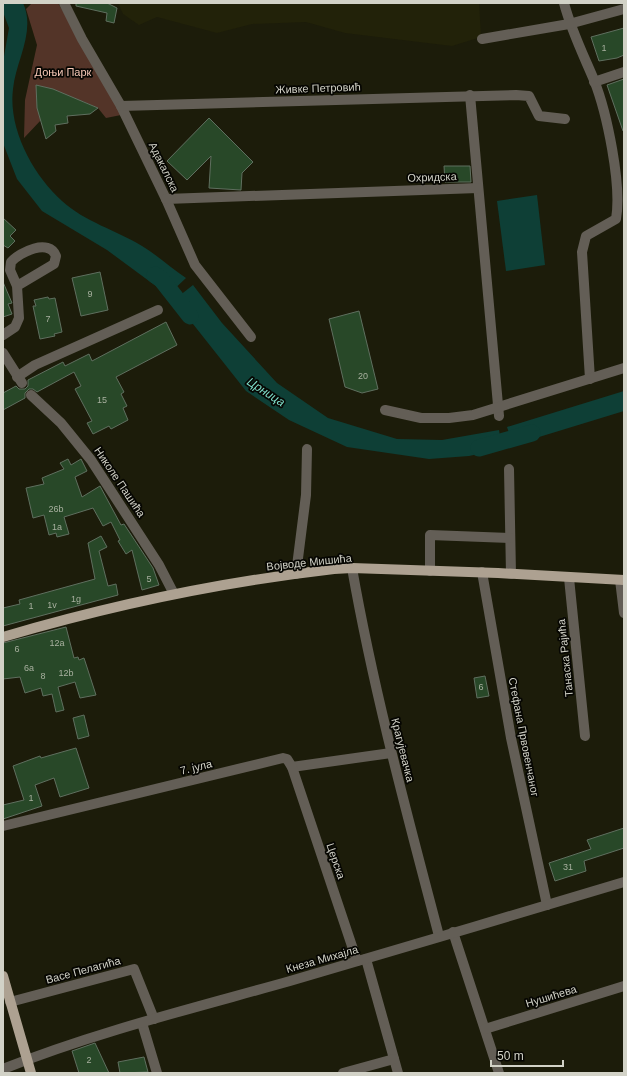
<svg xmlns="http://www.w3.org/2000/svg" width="627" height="1076" font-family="Arial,sans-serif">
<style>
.built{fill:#222209}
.green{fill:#533428}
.water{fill:#0e3f36}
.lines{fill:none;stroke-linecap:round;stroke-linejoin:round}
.river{stroke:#0e3f36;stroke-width:17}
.building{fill:#284828;stroke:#5f6f5f}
.minor{stroke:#635e56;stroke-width:10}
.major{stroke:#ada191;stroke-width:10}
.labels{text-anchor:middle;stroke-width:3.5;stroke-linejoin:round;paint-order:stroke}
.number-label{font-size:9px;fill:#a8b09f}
.park-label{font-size:11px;fill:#f8c9b8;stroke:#060602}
.street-label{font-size:11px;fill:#d2d2c7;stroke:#060602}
.water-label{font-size:12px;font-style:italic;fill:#7dddc9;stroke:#060602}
</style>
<rect width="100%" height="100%" fill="#1c1c0a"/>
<polygon class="built" points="118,3 479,3 481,37 452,46 345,33 306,22 252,24 217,33 157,17 139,25 123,14"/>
<polygon class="green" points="32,3 58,3 106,84 121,115 106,118 98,108 82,101 73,107 58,102 24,138 25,100 37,45 26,9"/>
<g class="water">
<path d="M3,3H23C36,31 16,60 13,89C8,129 33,175 62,201C85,222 116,230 142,246C157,255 171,268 186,278L168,295L107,250L42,211L17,179L3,143V62L9,28L3,12Z"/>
<polygon points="537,195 545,265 506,271 497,201"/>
<polygon points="193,285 222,323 277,383 328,418 397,439 442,440 499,430 502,449 469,456 429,459 347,447 289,420 246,391 174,300"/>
<polygon points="624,391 624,411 513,445 507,427"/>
</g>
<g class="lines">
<g class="river">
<polyline points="155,275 161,279 190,316"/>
<polyline points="479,448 532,433"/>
</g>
</g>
<g class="building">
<polygon points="76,3 107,3 117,8 114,23 106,21 107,13 76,6"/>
<polygon points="624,28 624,55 617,58 599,61 591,37"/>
<polygon points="624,79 624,130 623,131 607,85"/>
<polygon points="36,85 53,89 98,108 90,114 67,116 68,123 55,125 56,131 46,139 37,108"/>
<polygon points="209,118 253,162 242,173 241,190 209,188 211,156 187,180 167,161"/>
<polygon points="444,166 470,166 471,182 445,182"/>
<polygon points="3,218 16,230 10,236 15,241 8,248 3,245"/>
<polygon points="100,272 108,310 81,316 72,278"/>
<polygon points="3,282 12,303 8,304 12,314 3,317"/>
<polygon points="48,297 49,299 55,298 62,332 54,334 55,336 40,339 33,306 36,306 34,300"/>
<polygon points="359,311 378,389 362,393 345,387 329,319"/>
<polygon points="166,322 177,345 116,377 124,392 121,394 127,406 123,408 128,420 111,429 109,426 93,434 87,423 92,421 75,389 81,386 74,372 37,392 33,389 29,389 25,393 25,398 3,410 3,393 16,386 19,389 25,389 28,386 28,380 63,362 65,366 89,354 92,361"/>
<polygon points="68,459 71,465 81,459 87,471 75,477 82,497 100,486 121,525 124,524 153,568 159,585 142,590 132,550 126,554 118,541 120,540 111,522 103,526 93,508 64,517 69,534 57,537 56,533 49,535 44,515 33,518 26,488 44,484 42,478 64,469 60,463"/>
<polygon points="101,536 107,547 99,551 108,586 116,584 118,595 3,626 3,608 20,604 19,600 95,579 88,543"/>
<polygon points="66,627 74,658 78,657 79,660 84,658 96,695 80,698 75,682 58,687 64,710 56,712 52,694 43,696 41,688 25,693 20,677 3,679 3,643"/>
<polygon points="485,676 489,696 477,698 474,678"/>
<polygon points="84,715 89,736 78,739 73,718"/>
<polygon points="76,748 89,788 60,797 54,778 35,785 42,806 3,819 3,805 24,800 13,766 40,756 41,758"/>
<polygon points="624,828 624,848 584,861 586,871 555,881 549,863 591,849 587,840"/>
<polygon points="95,1043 109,1073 79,1073 72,1051"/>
<polygon points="144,1057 148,1072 120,1073 118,1062"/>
</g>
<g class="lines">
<g class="minor">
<polyline points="64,3 82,39 121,106 166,199 195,265 251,337"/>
<path d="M564,3C571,30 583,54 594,80C607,113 622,185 616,219L586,236L582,252L590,379"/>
<polyline points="482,39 569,24 624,9"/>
<polyline points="594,82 624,72"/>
<polyline points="470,95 499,416"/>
<polyline points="121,106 516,95 529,96 539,116 565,119"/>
<polyline points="166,199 478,188"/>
<path d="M3,335L15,327L19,318L17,286L10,270L11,262C20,252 49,238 56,256L54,264L17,286"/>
<polyline points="3,353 22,383"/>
<polyline points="17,377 35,365 158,310"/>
<polyline points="31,395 61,423 91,460 159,565 174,594"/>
<polyline points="385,410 421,418 449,418 473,415 624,368"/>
<polyline points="509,469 511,574"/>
<path d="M352,568C374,693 407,814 439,936"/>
<polyline points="430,571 430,535 510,538"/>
<polyline points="482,572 511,738 547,905"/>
<polyline points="296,574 306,495 307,449"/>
<polyline points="569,578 585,736"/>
<polyline points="620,580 624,613"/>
<polyline points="292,767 391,753"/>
<polyline points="3,826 283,758 287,759 292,767 357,961"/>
<polyline points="453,932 499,1073"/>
<polyline points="366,959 398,1073"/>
<polyline points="10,1002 134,969 154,1019"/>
<polyline points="142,1023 157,1073"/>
<polyline points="485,1029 624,986"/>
<path d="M3,1069C96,1032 194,1008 290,981C401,949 513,915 624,882"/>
<polyline points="343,1073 394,1059"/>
</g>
<g class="major">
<path d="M3,637C111,605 221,582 334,569L352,568L498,573L624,580"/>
<polyline points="3,976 31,1073"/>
</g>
</g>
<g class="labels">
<g class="number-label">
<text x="604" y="51">1</text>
<text x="90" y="297">9</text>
<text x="48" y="322">7</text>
<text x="363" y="379">20</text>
<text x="102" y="403">15</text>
<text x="56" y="512">26b</text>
<text x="57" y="530">1a</text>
<text x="149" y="582">5</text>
<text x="76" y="602">1g</text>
<text x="52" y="608">1v</text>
<text x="31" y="609">1</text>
<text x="57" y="646">12a</text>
<text x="17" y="652">6</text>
<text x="29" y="671">6a</text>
<text x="66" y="676">12b</text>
<text x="43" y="679">8</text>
<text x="481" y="690">6</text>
<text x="31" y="801">1</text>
<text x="568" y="870">31</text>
<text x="89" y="1063">2</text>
</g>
<g class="park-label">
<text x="63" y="76">Доњи Парк</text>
</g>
<g class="street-label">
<text transform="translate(318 88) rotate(-2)" y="4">Живке Петровић</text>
<text transform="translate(164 167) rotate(64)" y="4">Адакалска</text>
<text transform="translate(432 177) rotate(-2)" y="4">Охридска</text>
<text transform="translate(120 482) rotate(56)" y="4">Николе Пашића</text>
<text transform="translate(309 562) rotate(-6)" y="4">Војводе Мишића</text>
<text transform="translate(565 658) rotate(-96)" y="4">Танаска Рајића</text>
<text transform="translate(524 737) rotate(79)" y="4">Стефана Првовенчаног</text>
<text transform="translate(403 750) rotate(76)" y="4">Крагујевачка</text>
<text transform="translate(196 767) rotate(-14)" y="4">7. јула</text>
<text transform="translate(336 861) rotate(71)" y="4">Церска</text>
<text transform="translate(322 959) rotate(-16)" y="4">Кнеза Михајла</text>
<text transform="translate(83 970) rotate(-15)" y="4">Васе Пелагића</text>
<text transform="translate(551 996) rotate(-17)" y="4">Нушићева</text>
</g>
<g class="water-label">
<text transform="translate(266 392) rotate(33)" y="4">Црница</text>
</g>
</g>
<rect width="627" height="1076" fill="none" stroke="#d2d2c7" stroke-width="8"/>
<path d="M491 1060v6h72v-6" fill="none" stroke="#d2d2c7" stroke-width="2"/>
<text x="497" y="1060" font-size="12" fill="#d2d2c7" stroke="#060602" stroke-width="3" paint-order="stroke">50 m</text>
</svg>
